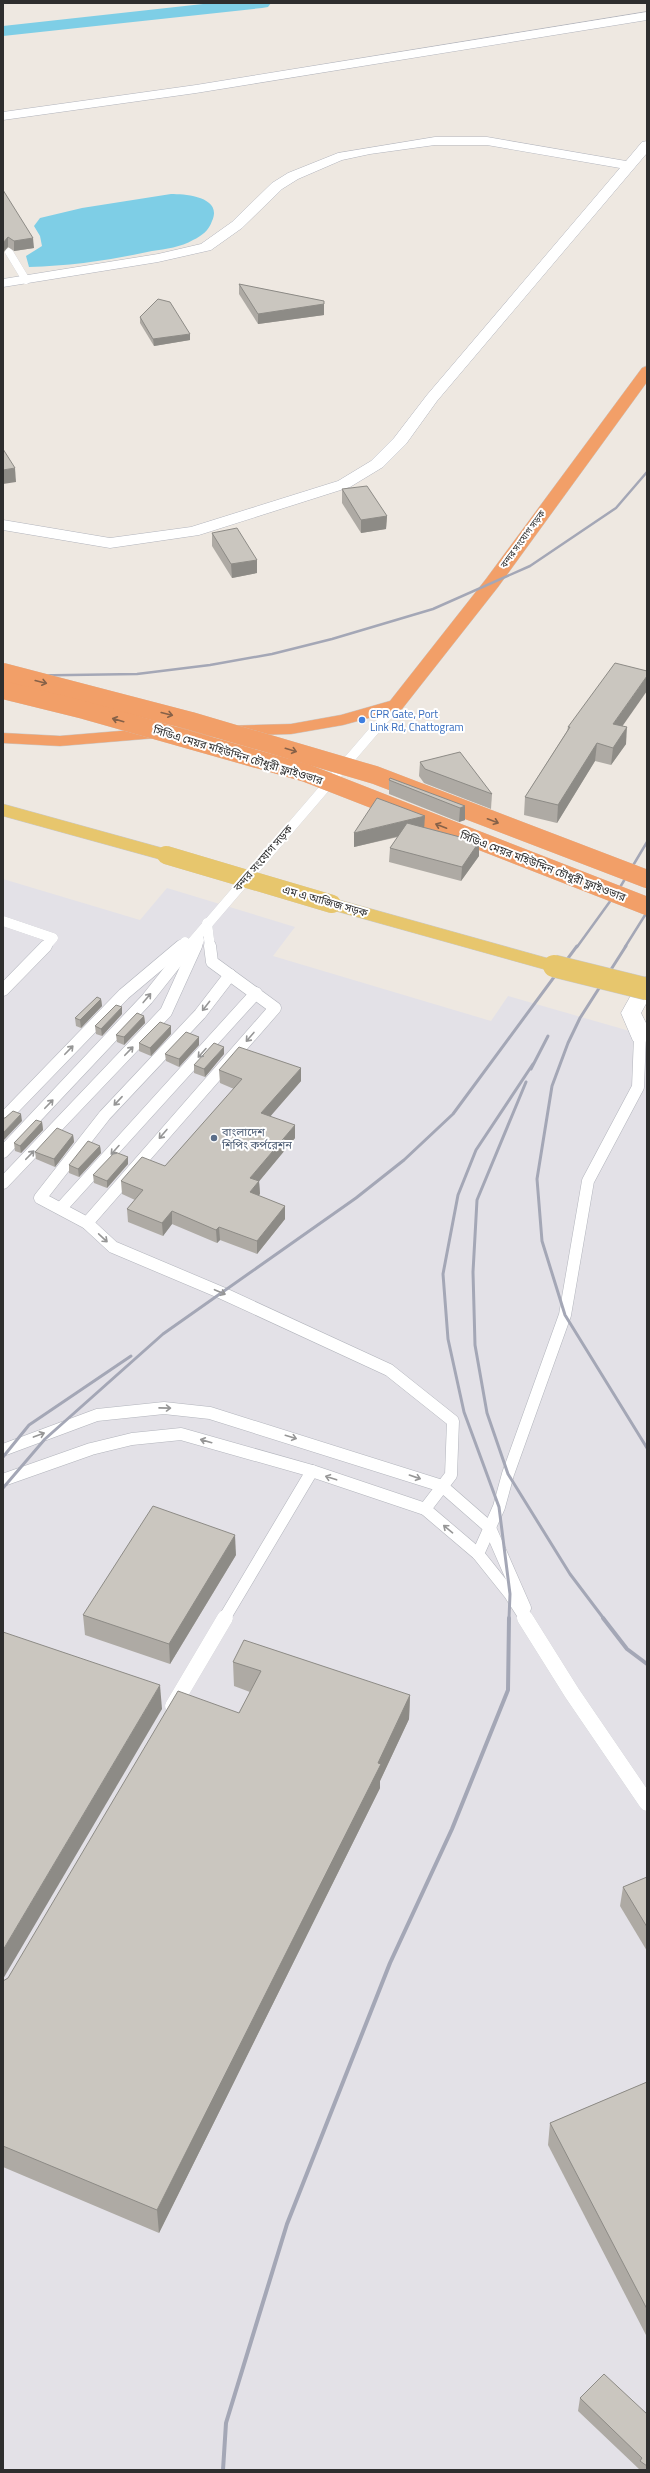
<svg xmlns="http://www.w3.org/2000/svg" width="650" height="2473" font-family="'Titillium Web','Noto Sans Bengali',sans-serif">
<style>
.industrial{fill:#e3e1e7}
.water{fill:#7ecee6}
.lines{fill:none;stroke-linecap:round;stroke-linejoin:round}
.canal{fill:#7ecee6;fill-rule:evenodd}
.lane-far3-casing{stroke:#b2b4bc;stroke-width:8}
.lane-far2-casing{stroke:#b2b4bc;stroke-width:10}
.lane-far1-casing{stroke:#b2b4bc;stroke-width:13}
.lane-casing{stroke:#b2b4bc;stroke-width:16}
.street-casing{stroke:#b2b4bc;stroke-width:1}
.primary-casing{stroke:#c9c9c9;stroke-width:1}
.highway-casing{stroke:#c9c9c9;stroke-width:1}
.lane-far3{stroke:#fff;stroke-width:8}
.lane-far2{stroke:#fff;stroke-width:10}
.lane-far1{stroke:#fff;stroke-width:12}
.lane{stroke:#fff;stroke-width:16}
.street{fill:#fff;fill-rule:evenodd}
.primary{fill:#e7c66d;fill-rule:evenodd}
.highway{fill:#f29f68;fill-rule:evenodd}
.rail-far2{stroke:#a4a7b6;stroke-width:2.5}
.rail-far1{stroke:#a4a7b6;stroke-width:3}
.rail{stroke:#a4a7b6;stroke-width:4}
.primary-bridge-far1-casing{stroke:#c9c9c9;stroke-width:18;stroke-linecap:butt}
.primary-bridge-casing{stroke:#c9c9c9;stroke-width:23;stroke-linecap:butt}
.highway-bridge-casing{stroke:#c9c9c9;stroke-width:18;stroke-linecap:butt}
.primary-bridge-far1{stroke:#e7c66d;stroke-width:18}
.primary-bridge{stroke:#e7c66d;stroke-width:22}
.highway-bridge{stroke:#f29f68;stroke-width:18}
.wall{fill:#aeaaa4}
.shaded-wall{fill:#8d8b86}
.building{fill:#cac6bf;stroke:#8d8b86}
.oneway{stroke:#866148}
.oneway2{stroke:#969696}
.shop-dot{fill:#3f7fe0;stroke:#fff;stroke-width:1.5}
.service-dot{fill:#5c6f8a;stroke:#fff;stroke-width:1.5}
.labels{text-anchor:middle;stroke-width:4;stroke-linejoin:round;paint-order:stroke}
.far-street-label{font-size:9px;fill:#2e2e2e;stroke:#fff}
.shop-label{font-size:11px;fill:#366cbe;stroke:#fff;text-anchor:start}
.street-label{font-size:11px;fill:#2e2e2e;stroke:#fff}
.service-label{font-size:11px;fill:#4e5e75;stroke:#fff;text-anchor:start}
</style>
<rect width="100%" height="100%" fill="#eee8e1"/>
<polygon class="industrial" points="3,879 140,920 167,888 295,927 273,956 491,1021 508,996 647,1036 647,2470 3,2470"/>
<path class="water" d="M171,194C186,194 223,197 212,221C209,230 202,236 193,240C181,247 166,249 152,251C112,260 70,266 29,267L26,256L42,246L40,236L34,226L40,218L82,208Z"/>
<g class="lines">
<polygon class="canal" points="212,3 271,3 268,7 262,8 3,36 3,26"/>
<g class="lane-far3-casing">
<polyline id="lane-far3" points="9,252 26,280"/>
</g>
<g class="lane-far2-casing">
<g id="lane-far2">
<polyline points="3,921 53,938 45,947"/>
<polyline points="207,923 210,947"/>
<polyline points="180,947 185,942"/>
<polyline points="188,947 396,705"/>
<polyline points="196,947 199,940"/>
</g>
</g>
<g class="lane-far1-casing">
<g id="lane-far1">
<polyline points="230,975 200,1014 105,1115 40,1198 87,1223 113,1247 222,1293 389,1370 453,1421 451,1475 425,1509"/>
<polyline points="3,990 46,946"/>
<polyline points="3,1119 124,994 181,946"/>
<polyline points="3,1152 147,999 189,946"/>
<polyline points="3,1183 166,1012 196,946"/>
<polyline points="61,1208 256,993"/>
<polyline points="87,1223 275,1008 212,962 210,946"/>
<polyline points="3,1450 97,1415 164,1408 210,1413 442,1486 490,1528 525,1608"/>
<polyline points="3,1480 91,1449 132,1439 181,1434 312,1471 425,1509 478,1554 510,1594 526,1619"/>
<polyline points="478,1554 499,1507 508,1474 565,1315 588,1181 638,1087 640,1036"/>
<polyline points="224,1619 312,1471"/>
</g>
</g>
<g class="lane-casing">
<g id="lane">
<polyline points="525,1618 572,1693 647,1803"/>
<polyline points="173,1706 225,1618"/>
</g>
</g>
<g class="street-casing">
<g id="street">
<polygon points="647,12 647,20 196,93 3,120 3,112 196,85"/>
<polygon points="435,137 487,137 626,161 642,142 647,141 647,153 437,401 406,444 383,467 350,487 199,535 110,548 3,530 3,520 110,538 191,527 338,481 371,461 394,438 427,395 620,168 487,145 435,145 370,154 342,160 298,179 282,189 242,228 211,250 158,262 3,287 3,279 158,254 201,244 232,222 272,183 288,173 338,153"/>
<polygon points="647,977 647,1002 641,1013 647,1025 647,1041 640,1043 633,1041 621,1013 640,979"/>
</g>
</g>
<g class="primary-casing">
<g id="primary">
<polygon points="3,804 173,851 175,855 173,859 166,861 3,816"/>
<polygon points="332,898 561,962 564,966 561,970 554,972 325,908 322,904 325,900"/>
</g>
</g>
<g class="highway-casing">
<polygon id="highway" points="647,366 647,382 498,587 402,709 343,725 291,734 156,738 60,746 3,743 3,733 60,736 156,728 291,724 341,715 390,701 486,579 642,368"/>
</g>
<use href="#lane-far3" class="lane-far3"/>
<use href="#lane-far2" class="lane-far2"/>
<use href="#lane-far1" class="lane-far1"/>
<use href="#lane" class="lane"/>
<use href="#street" class="street"/>
<use href="#primary" class="primary"/>
<use href="#highway" class="highway"/>
<g class="rail-far2">
<polyline points="3,676 137,674 210,665 272,654 332,639 433,609 530,566 616,508 647,472"/>
<polyline points="577,947 619,889 647,842"/>
<polyline points="625,947 647,912"/>
</g>
<g class="rail-far1">
<polyline points="626,946 580,1018 568,1043 552,1086 537,1179 542,1241 565,1315 647,1448"/>
<polyline points="531,1069 548,1036"/>
<polyline points="526,1082 477,1200 473,1272 475,1345 487,1413 508,1474 570,1574 604,1619"/>
<polyline points="3,1457 29,1425 131,1356"/>
<polyline points="3,1488 45,1439 163,1334 356,1198 404,1160 453,1114 577,946"/>
<polyline points="509,1619 510,1594 499,1507 464,1412 448,1339 443,1274 458,1195 476,1150 533,1064"/>
</g>
<g class="rail">
<polyline points="603,1618 627,1649 647,1664"/>
<polyline points="223,2470 226,2423 287,2224 390,1963 452,1829 508,1690 509,1618"/>
</g>
<g class="primary-bridge-far1-casing">
<polyline id="primary-bridge-far1" points="166,855 332,904"/>
</g>
<g class="primary-bridge-casing">
<polyline id="primary-bridge" points="554,966 647,989"/>
</g>
<g class="highway-bridge-casing">
<g id="highway-bridge">
<polyline points="3,672 191,721 375,775 647,879"/>
<polyline points="3,690 84,710 306,773 647,906"/>
</g>
</g>
<use href="#primary-bridge-far1" class="primary-bridge-far1"/>
<use href="#primary-bridge" class="primary-bridge"/>
<use href="#highway-bridge" class="highway-bridge"/>
</g>
<g class="wall">
<polygon points="3,190 34,248 14,251 8,247 4,252"/>
<polygon points="239,284 324,301 324,315 258,324 239,294"/>
<polygon points="140,317 190,340 154,346 140,323"/>
<polygon points="342,489 387,516 386,529 361,533 342,503"/>
<polygon points="212,533 257,560 257,573 232,578 212,546"/>
<polygon points="623,726 626,744 611,765 595,761 557,823 524,815 525,797 567,731 568,727"/>
<polygon points="420,762 492,794 491,809 424,783 419,776"/>
<polygon points="389,780 465,806 465,820 459,822 389,794"/>
<polygon points="424,827 479,842 479,856 461,881 389,862 390,848 398,837 354,847 354,833"/>
<polygon points="101,999 102,1006 81,1028 76,1026 75,1018"/>
<polygon points="122,1014 102,1036 96,1034 95,1026"/>
<polygon points="144,1016 145,1023 124,1045 117,1042 116,1035"/>
<polygon points="171,1034 151,1056 139,1051 139,1043"/>
<polygon points="199,1037 199,1045 179,1067 166,1061 165,1054"/>
<polygon points="224,1054 205,1077 194,1073 194,1065"/>
<polygon points="219,1070 301,1081 270,1116 295,1138 259,1181 260,1194 258,1196 285,1206 285,1219 257,1254 220,1240 217,1243 172,1224 163,1236 128,1222 127,1209 135,1200 122,1194 121,1181 165,1166 234,1089 220,1083"/>
<polygon points="42,1122 43,1130 21,1153 15,1151 14,1143"/>
<polygon points="73,1135 74,1142 55,1167 36,1159 35,1152"/>
<polygon points="100,1146 101,1153 79,1177 69,1173 69,1165"/>
<polygon points="128,1157 128,1164 107,1188 94,1183 93,1175"/>
<polygon points="236,1555 170,1664 85,1635 83,1615"/>
<polygon points="233,1662 410,1695 409,1719 380,1781 380,1788 159,2233 3,2167 3,1981 8,1978 239,1713 250,1692 234,1686"/>
<polygon points="647,1877 647,1951 620,1906 623,1887"/>
<polygon points="647,2082 647,2337 548,2145 550,2123"/>
<polygon points="580,2398 647,2414 647,2470 639,2470 639,2469 578,2411"/>
</g>
<g class="shaded-wall">
<polygon points="8,237 8,247 3,252 3,243"/>
<polygon points="33,238 34,248 14,251 14,241"/>
<polygon points="324,304 324,315 258,324 258,314"/>
<polygon points="190,334 190,340 154,346 153,339"/>
<polygon points="15,468 16,482 3,484 3,470"/>
<polygon points="387,516 386,529 361,533 361,520"/>
<polygon points="257,560 257,573 232,578 231,564"/>
<polygon points="647,676 647,691 612,741 613,724"/>
<polygon points="627,727 626,744 611,765 613,748"/>
<polygon points="597,743 595,761 557,823 558,805"/>
<polygon points="465,806 465,820 459,822 460,808"/>
<polygon points="425,816 424,830 354,847 354,833"/>
<polygon points="479,842 479,856 461,881 462,867"/>
<polygon points="101,999 102,1006 81,1028 80,1020"/>
<polygon points="122,1007 122,1014 102,1036 101,1029"/>
<polygon points="144,1016 145,1023 124,1045 124,1037"/>
<polygon points="171,1026 171,1034 151,1056 150,1048"/>
<polygon points="199,1037 199,1045 179,1067 179,1059"/>
<polygon points="224,1047 224,1054 205,1077 204,1069"/>
<polygon points="301,1068 301,1081 262,1126 261,1113"/>
<polygon points="21,1114 22,1121 3,1141 3,1133"/>
<polygon points="42,1122 43,1130 21,1153 20,1146"/>
<polygon points="295,1125 295,1138 251,1191 250,1178"/>
<polygon points="73,1135 74,1142 55,1167 54,1159"/>
<polygon points="100,1146 101,1153 79,1177 78,1169"/>
<polygon points="128,1157 128,1164 107,1188 107,1181"/>
<polygon points="259,1181 260,1194 250,1205 250,1192"/>
<polygon points="285,1206 285,1219 257,1254 257,1241"/>
<polygon points="172,1211 172,1224 163,1236 162,1223"/>
<polygon points="219,1227 220,1240 217,1243 216,1230"/>
<polygon points="235,1535 236,1555 170,1664 169,1644"/>
<polygon points="160,1685 162,1709 3,1979 3,1950"/>
<polygon points="410,1695 409,1719 380,1781 380,1788 159,2233 157,2210 378,1763"/>
</g>
<g class="building">
<polygon points="3,190 33,238 14,241 8,237 3,243"/>
<polygon points="239,284 324,301 324,304 258,314"/>
<polygon points="158,299 170,302 190,334 153,339 140,317"/>
<polygon points="3,449 15,468 3,470"/>
<polygon points="367,486 387,516 361,520 342,489"/>
<polygon points="237,528 257,560 231,564 212,533"/>
<polygon points="615,663 647,671 647,676 613,724 627,727 613,748 597,743 558,805 525,797 570,727 568,727"/>
<polygon points="460,752 492,794 425,769 420,762"/>
<polygon points="390,778 465,806 460,808 389,780"/>
<polygon points="377,798 425,816 354,833"/>
<polygon points="407,823 479,842 462,867 390,848"/>
<polygon points="97,997 101,999 80,1020 75,1018"/>
<polygon points="116,1005 122,1007 101,1029 95,1026"/>
<polygon points="137,1013 144,1016 124,1037 116,1035"/>
<polygon points="160,1022 171,1026 150,1048 139,1043"/>
<polygon points="186,1032 199,1037 179,1059 165,1054"/>
<polygon points="214,1043 224,1047 204,1069 194,1065"/>
<polygon points="239,1047 301,1068 261,1113 295,1125 250,1178 259,1181 250,1192 285,1206 257,1241 219,1227 216,1230 172,1211 162,1223 127,1209 143,1190 121,1181 142,1157 165,1166 242,1079 219,1070"/>
<polygon points="13,1111 21,1114 3,1133 3,1118 5,1118"/>
<polygon points="36,1120 42,1122 20,1146 14,1143"/>
<polygon points="57,1128 73,1135 54,1159 35,1152"/>
<polygon points="88,1141 100,1146 78,1169 69,1165"/>
<polygon points="115,1152 128,1157 107,1181 93,1175"/>
<polygon points="153,1506 235,1535 169,1644 83,1615"/>
<polygon points="3,1632 160,1685 3,1950"/>
<polygon points="244,1640 410,1695 378,1763 381,1764 157,2210 3,2146 3,1981 8,1978 178,1691 239,1713 261,1671 233,1662"/>
<polygon points="647,1877 647,1927 623,1887"/>
<polygon points="647,2082 647,2309 550,2123"/>
<polygon points="604,2374 647,2414 647,2466 640,2461 642,2458 580,2398"/>
</g>
<defs><path id="oneway-shaft" d="M-6 0H5M1.5-3L5.5 0L1.5 3" fill="none" stroke-width="1.6" stroke-linecap="round" stroke-linejoin="round"/></defs>
<g class="oneway">
<use href="#oneway-shaft" transform="translate(41 682) rotate(14)"/>
<use href="#oneway-shaft" transform="translate(167 714) rotate(14)"/>
<use href="#oneway-shaft" transform="translate(118 720) rotate(-164)"/>
<use href="#oneway-shaft" transform="translate(291 750) rotate(17)"/>
<use href="#oneway-shaft" transform="translate(493 821) rotate(21)"/>
<use href="#oneway-shaft" transform="translate(441 826) rotate(-159)"/>
</g>
<g class="oneway2">
<use href="#oneway-shaft" transform="translate(147 998) rotate(-50)"/>
<use href="#oneway-shaft" transform="translate(206 1006) rotate(128)"/>
<use href="#oneway-shaft" transform="translate(250 1037) rotate(131)"/>
<use href="#oneway-shaft" transform="translate(69 1050) rotate(-46)"/>
<use href="#oneway-shaft" transform="translate(129 1051) rotate(-46)"/>
<use href="#oneway-shaft" transform="translate(202 1053) rotate(132)"/>
<use href="#oneway-shaft" transform="translate(118 1101) rotate(133)"/>
<use href="#oneway-shaft" transform="translate(49 1104) rotate(-46)"/>
<use href="#oneway-shaft" transform="translate(163 1134) rotate(131)"/>
<use href="#oneway-shaft" transform="translate(115 1150) rotate(132)"/>
<use href="#oneway-shaft" transform="translate(30 1155) rotate(-46)"/>
<use href="#oneway-shaft" transform="translate(103 1238) rotate(43)"/>
<use href="#oneway-shaft" transform="translate(220 1292) rotate(23)"/>
<use href="#oneway-shaft" transform="translate(165 1408) rotate(1)"/>
<use href="#oneway-shaft" transform="translate(39 1435) rotate(-20)"/>
<use href="#oneway-shaft" transform="translate(291 1437) rotate(17)"/>
<use href="#oneway-shaft" transform="translate(206 1441) rotate(-164)"/>
<use href="#oneway-shaft" transform="translate(415 1477) rotate(19)"/>
<use href="#oneway-shaft" transform="translate(331 1478) rotate(-162)"/>
<use href="#oneway-shaft" transform="translate(448 1529) rotate(-140)"/>
</g>
<circle class="shop-dot" cx="362" cy="720" r="4"/>
<circle class="service-dot" cx="214" cy="1138" r="4"/>
<g class="labels">
<g class="far-street-label">
<text transform="translate(523 539) rotate(-54)" y="3">বন্দর সংযোগ সড়ক</text>
</g>
<g class="shop-label">
<text x="370" y="718">CPR Gate, Port<tspan x="370" dy="13">Link Rd, Chattogram</tspan></text>
</g>
<g class="street-label">
<text transform="translate(238 755) rotate(17)" y="4">সিডিএ মেয়র মহিউদ্দিন চৌধুরী ফ্লাইওভার</text>
<text transform="translate(263 858) rotate(-49)" y="4">বন্দর সংযোগ সড়ক</text>
<text transform="translate(543 866) rotate(21)" y="4">সিডিএ মেয়র মহিউদ্দিন চৌধুরী ফ্লাইওভার</text>
<text transform="translate(325 901) rotate(16)" y="4">এম এ আজিজ সড়ক</text>
</g>
<g class="service-label">
<text x="222" y="1136">বাংলাদেশ<tspan x="222" dy="13">শিপিং কর্পরেশন</tspan></text>
</g>
</g>
<rect width="650" height="2473" fill="none" stroke="#2e2e2e" stroke-width="8"/>
</svg>
